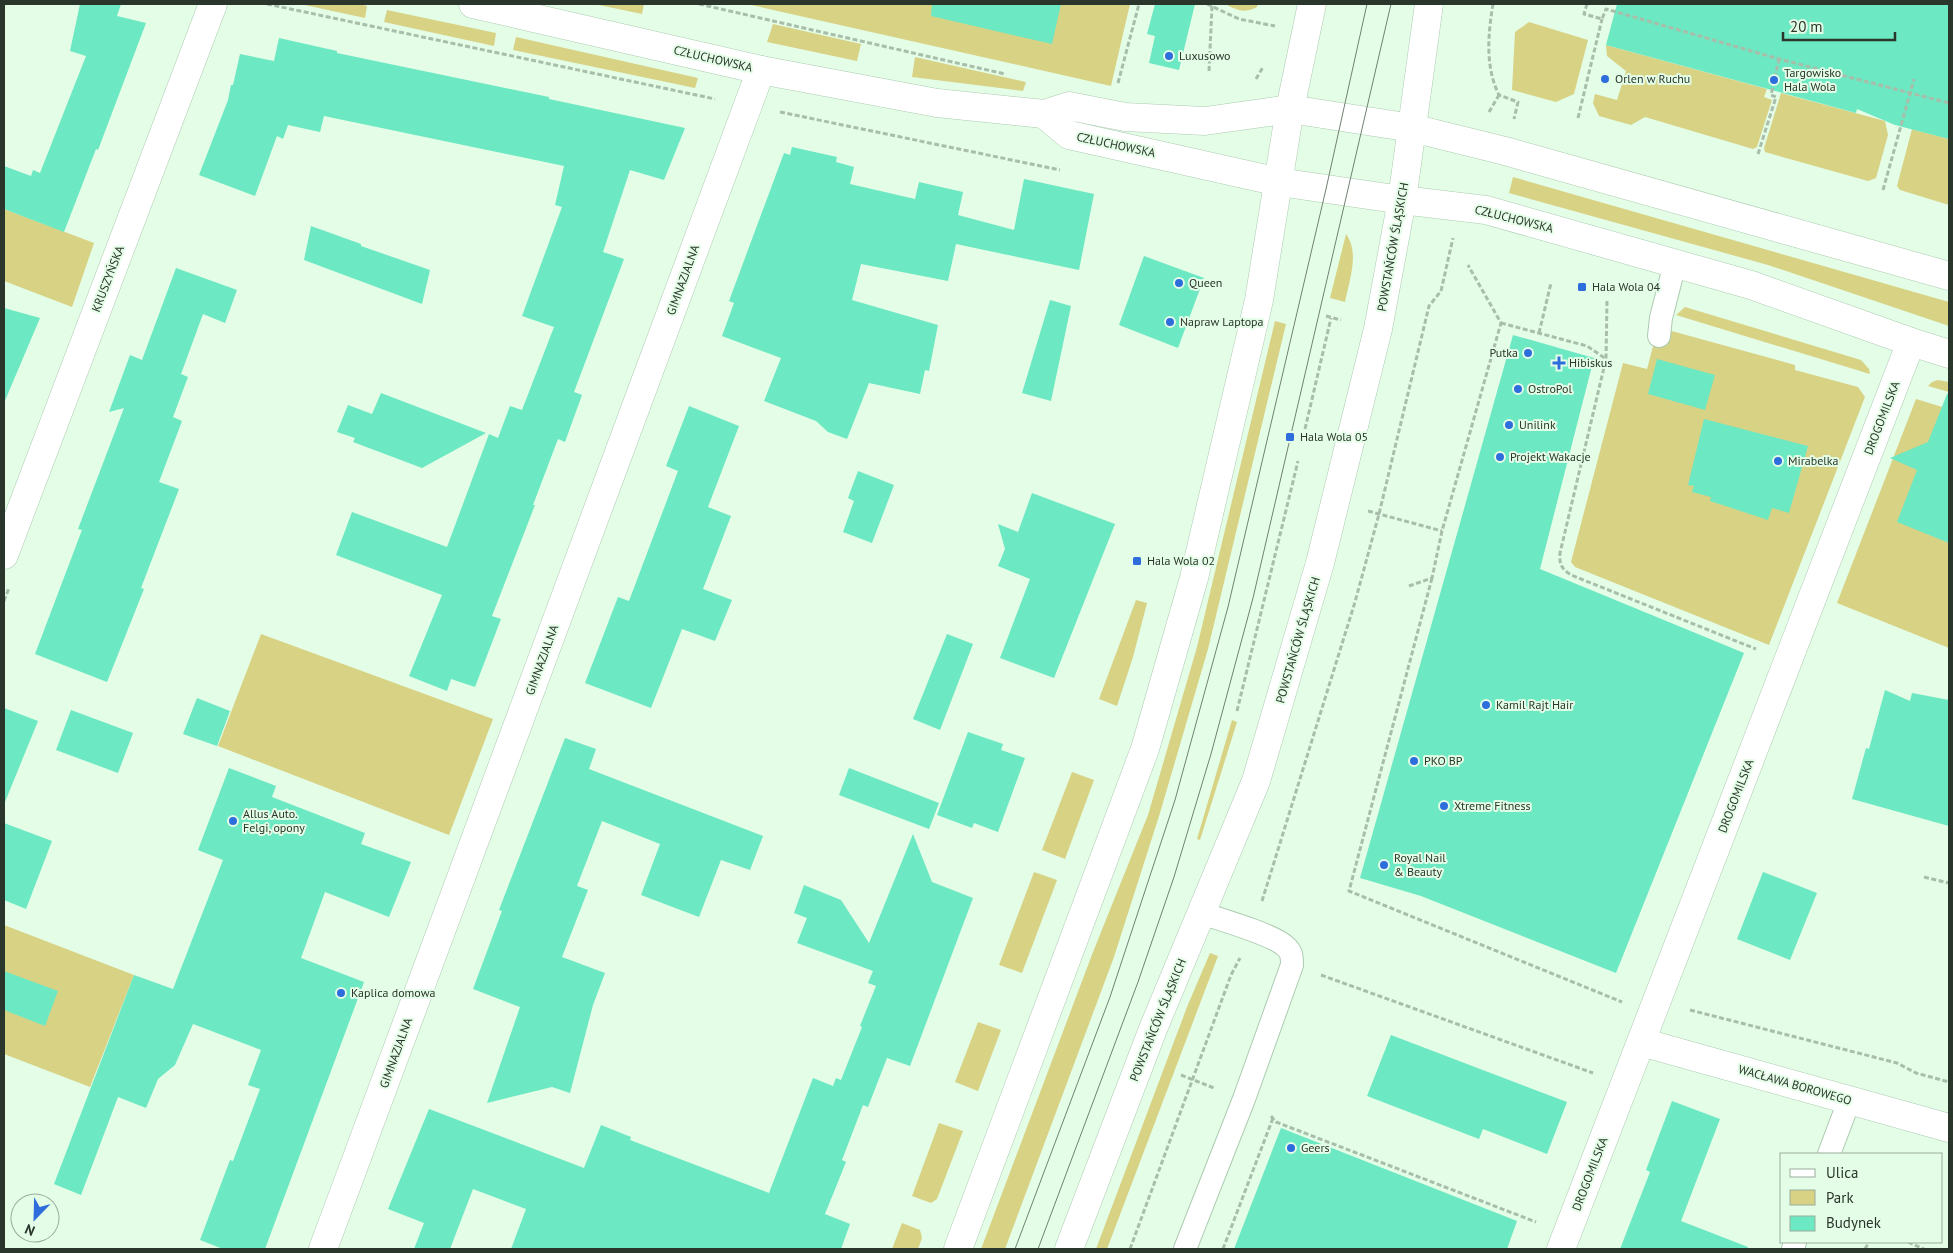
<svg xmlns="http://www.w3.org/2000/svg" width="1953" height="1253" font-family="'PT Sans',sans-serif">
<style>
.green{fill:#d8d285}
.building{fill:#6ce8c3}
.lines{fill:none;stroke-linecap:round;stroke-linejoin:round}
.lane-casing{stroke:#accbb1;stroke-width:24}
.street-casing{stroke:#accbb1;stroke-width:29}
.secondary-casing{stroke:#accbb1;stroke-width:29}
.path{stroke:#a8bdaa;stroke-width:3;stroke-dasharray:5 2.5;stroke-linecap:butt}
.lane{stroke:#fff;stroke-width:22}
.street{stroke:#fff;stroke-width:28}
.secondary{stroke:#fff;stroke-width:28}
.tram{stroke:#708172;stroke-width:1}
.poi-dot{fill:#2e6edc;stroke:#e4fde7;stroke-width:2}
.labels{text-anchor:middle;stroke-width:4;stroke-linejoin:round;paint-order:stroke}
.poi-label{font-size:12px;fill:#2a362b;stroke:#e4fde7;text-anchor:start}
.street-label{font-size:12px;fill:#2a362b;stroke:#e4fde7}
</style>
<rect width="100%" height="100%" fill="#e4fde7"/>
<g class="green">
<polygon points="300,4 359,4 367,6 365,18"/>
<polygon points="594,4 644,4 642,14"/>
<polygon points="747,4 1130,4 1111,86"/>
<path d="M1225,4H1258L1257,7C1244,14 1237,10 1225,4Z"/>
<polygon points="387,10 496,33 494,46 384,22"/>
<polygon points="1529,22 1588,40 1574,94 1556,102 1512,90 1515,32"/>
<polygon points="773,24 861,44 857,61 767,42"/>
<polygon points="516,37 698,78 695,88 513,50"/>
<polygon points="1606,45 1767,89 1764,97 1772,100 1757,147 1753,149 1645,117 1631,125 1599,116 1593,103 1595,94 1617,100 1626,71 1607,56"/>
<polygon points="915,57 1026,82 1023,91 912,77"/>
<polygon points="1781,93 1885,121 1888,135 1876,178 1868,181 1765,152 1764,148"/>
<polygon points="1912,129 1949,139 1949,205 1900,190 1897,186"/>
<polygon points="1513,177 1949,302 1949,326 1768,265 1509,193"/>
<polygon points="4,209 94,243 72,307 4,281"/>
<path d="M1346,234C1360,253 1349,281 1345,302L1330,298Z"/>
<polygon points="1685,307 1861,360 1869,369 1870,374 1676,315"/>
<polygon points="1275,321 1286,324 1208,649 1160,813 1114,957 1005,1249 981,1249 1093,952 1148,815 1197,647"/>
<polygon points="1668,330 1795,365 1795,370 1858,387 1865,397 1769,645 1575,567 1571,562 1623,363 1647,369 1656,335"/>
<polygon points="1938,380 1949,382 1949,392 1928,386 1932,382"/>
<polygon points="1916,399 1949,409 1949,648 1837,603"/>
<polygon points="1136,600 1147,603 1133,657 1117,706 1099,699"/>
<polygon points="261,634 493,719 449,835 218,746"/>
<polygon points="1232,720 1237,722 1200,840 1197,839"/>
<polygon points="1072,772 1094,780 1065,859 1042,850"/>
<polygon points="1034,872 1057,880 1022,973 999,965"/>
<polygon points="4,925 134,975 90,1087 4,1054"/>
<polygon points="1210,953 1218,956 1107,1249 1096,1249 1187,1007"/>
<polygon points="978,1022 1001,1030 978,1091 955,1082"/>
<polygon points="939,1123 963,1131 937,1199 931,1203 912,1196"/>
<polygon points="902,1223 920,1230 922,1238 918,1249 892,1249"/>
</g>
<g class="building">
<polygon points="80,4 121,4 117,16 146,23 98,150 96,149 64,232 4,209 4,166 31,176 33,170 40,173 86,56 70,51"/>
<polygon points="932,4 1061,4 1052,44 931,16"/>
<polygon points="1155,4 1195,4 1179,70 1149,63 1155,36 1147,34"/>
<polygon points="1617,4 1949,4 1949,139 1895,125 1857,109 1856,113 1606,45"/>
<polygon points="279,38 337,51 337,53 549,97 549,99 685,128 664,180 630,170 603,252 624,259 574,392 582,395 565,442 558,439 533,505 535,505 492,616 501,619 475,687 451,679 447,691 409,676 442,595 336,555 352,512 447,547 489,434 498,438 510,406 522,410 554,327 522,316 562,207 555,205 564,166 324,116 320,132 288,125 283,139 277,136 255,196 199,175 228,100 231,85 233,85 240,54 274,61"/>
<polygon points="792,147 837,157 836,162 854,167 850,184 915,199 919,182 963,192 958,215 1014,230 1024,179 1094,194 1079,270 956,244 948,281 861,264 852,300 938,325 929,371 925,370 920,394 869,383 847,439 828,432 816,421 764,401 781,358 722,336 734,303 729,301 784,153 790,155"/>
<polygon points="311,226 361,244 361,246 430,270 422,304 304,260"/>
<polygon points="1144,256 1204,278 1178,348 1119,325"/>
<polygon points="176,268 237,290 225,323 203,314 181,374 188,377 173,417 182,421 159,482 179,489 141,588 144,589 107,682 35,654 82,530 78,529 124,408 109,412 130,355 142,360"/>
<polygon points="1050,300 1071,306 1051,401 1022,393"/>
<polygon points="4,308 40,318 4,403"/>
<polygon points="1513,335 1594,358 1540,569 1744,653 1616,973 1421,896 1360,878"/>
<polygon points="1657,359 1715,375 1705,410 1648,394"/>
<polygon points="381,393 486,433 422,468 353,442 355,438 337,432 348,405 372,414"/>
<polygon points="1947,394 1949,394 1949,543 1897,522 1917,470 1890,458 1928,442"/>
<polygon points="689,406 739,426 708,507 731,516 703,589 732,600 715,641 682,629 651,708 585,683 618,597 629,601 678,471 666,466"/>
<polygon points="1704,419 1808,446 1789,513 1772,508 1768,520 1710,501 1711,497 1692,492 1694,486 1688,485"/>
<polygon points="858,471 894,485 872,543 843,532 854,501 848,498"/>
<polygon points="1032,493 1115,524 1054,678 1000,658 1030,579 998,566 1005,549 998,524 1018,532"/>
<polygon points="947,634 973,644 940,730 913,719"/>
<polygon points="1885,690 1910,701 1912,693 1949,700 1949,826 1852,799 1866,748 1869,749"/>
<polygon points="197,698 230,711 217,746 183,734"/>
<polygon points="4,708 38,721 5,802 4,802"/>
<polygon points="71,710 133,733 118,773 56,750"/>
<polygon points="968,732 1003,744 1001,750 1025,758 998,832 974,823 972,828 937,815"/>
<polygon points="565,738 596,749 589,769 763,836 750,870 721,860 699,917 641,895 660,844 602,821 577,886 588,890 562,957 605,973 593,1005 570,1093 552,1087 487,1103 520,1007 473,989 502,911 499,910"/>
<polygon points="229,768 276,786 272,797 365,833 361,844 411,862 389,917 325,892 301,958 364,982 265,1249 223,1249 200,1240 230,1160 233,1161 260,1089 248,1085 261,1050 193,1024 175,1065 158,1079 146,1108 118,1097 81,1195 54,1184 134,975 173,989 223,860 198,850"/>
<polygon points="849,768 939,803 929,829 839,795"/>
<polygon points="4,823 52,841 26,909 4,900"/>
<polygon points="913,834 932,882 973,898 910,1066 887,1058 868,1107 863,1105 842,1160 846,1162 825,1214 850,1224 841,1249 511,1249 526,1209 473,1189 450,1249 414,1249 424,1223 388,1209 429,1109 584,1168 601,1125 631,1137 630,1140 769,1193 813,1078 833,1086 836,1078 841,1080 862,1027 860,1026 876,986 868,983 873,971 797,943 807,918 794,913 804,885 841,900 869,943"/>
<polygon points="1763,872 1817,893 1790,960 1737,939"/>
<polygon points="4,971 58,991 45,1026 4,1010"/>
<polygon points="1391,1035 1567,1102 1547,1154 1483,1129 1479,1139 1367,1096"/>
<polygon points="1672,1101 1720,1119 1681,1221 1748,1247 1747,1249 1620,1249 1650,1172 1646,1170"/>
<polygon points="1281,1128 1517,1221 1507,1249 1234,1249"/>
</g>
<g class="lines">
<g class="lane-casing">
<g id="lane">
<polyline points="1659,336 1661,318 1675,263"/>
<polyline points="1829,1154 1849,1101"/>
<path d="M1185,1249L1244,1099L1292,965C1292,958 1292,952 1286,947C1275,935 1219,919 1201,913"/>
<polyline points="1793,1249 1795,1242"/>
</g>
</g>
<g class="street-casing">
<g id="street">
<polyline points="473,4 761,70 937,103 1044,114 1069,106 1125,117 1205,121 1290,109"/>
<polyline points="1044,114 1069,135 1279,182"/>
<polyline points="4,555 213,4"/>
<polyline points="1641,1042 1949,1128"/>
<polyline points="323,1249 761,70"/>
<polyline points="1561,1249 1911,342"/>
</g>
</g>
<g class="secondary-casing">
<g id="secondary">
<polyline points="1290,109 1412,128 1505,151 1949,276"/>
<polyline points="1279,182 1402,200 1486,210 1751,285 1911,342 1949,354"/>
<polyline points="958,1249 1145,749 1194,578 1259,300 1290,109 1312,4"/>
<polyline points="1069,1249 1153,1029 1256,781 1320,563 1378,329 1402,200 1429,4"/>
</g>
</g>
<g class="path">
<polyline points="267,4 715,99"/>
<polyline points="699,4 1005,74"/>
<polyline points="1207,4 1239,19 1275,26"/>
<path d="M1493,4C1488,34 1485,67 1499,95L1518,102L1514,119"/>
<polyline points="1587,4 1584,14 1602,19 1606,9 1779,59 1949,103"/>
<polyline points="1209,71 1212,6"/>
<polyline points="1256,79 1263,67"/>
<polyline points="1118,83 1139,4"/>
<polyline points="780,112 1060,170"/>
<polyline points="1489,112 1499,95"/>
<polyline points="1578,118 1602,19"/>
<polyline points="1758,154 1776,97 1771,95 1779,59"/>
<polyline points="1883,190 1914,79"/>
<path d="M1607,301L1606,359L1560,553C1559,565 1562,569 1571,575L1756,649"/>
<polyline points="1326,316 1341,320"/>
<polyline points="1501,323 1587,346 1606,359"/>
<polyline points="1539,333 1551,283"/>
<polyline points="1305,429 1331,318"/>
<polyline points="1368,511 1442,531"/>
<polyline points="1432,578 1349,891 1622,1002"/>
<polyline points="1409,586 1432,578 1442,531 1501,323 1468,265"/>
<polyline points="4,601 9,588"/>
<polyline points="1237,711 1298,461"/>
<polyline points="1924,877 1949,883"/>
<polyline points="1262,901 1355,602 1379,514 1429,306 1441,291 1453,238"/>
<polyline points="1321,975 1593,1073"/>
<polyline points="1690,1010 1897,1063 1916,1073 1949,1082"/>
<polyline points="1181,1075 1214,1088"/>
<polyline points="1271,1116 1276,1122 1536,1222"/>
<polyline points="1908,1242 1924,1249"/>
<polyline points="1130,1249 1231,975 1240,958"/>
<polyline points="1223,1249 1273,1118"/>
<polyline points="1865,1249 1869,1242"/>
</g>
<use href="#lane" class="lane"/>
<use href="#street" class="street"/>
<use href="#secondary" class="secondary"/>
<g class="tram">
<polyline points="1015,1249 1110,997 1175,800 1228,607 1326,189 1367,4"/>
<polyline points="1038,1249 1138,982 1174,877 1211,754 1253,598 1391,4"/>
</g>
</g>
<g class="poi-dot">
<circle cx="1169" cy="56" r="5"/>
<circle cx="1605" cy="79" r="5"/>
<circle cx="1774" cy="80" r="5"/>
<circle cx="1179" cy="283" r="5"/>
<rect x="1577" y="282" width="10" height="10" rx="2.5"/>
<circle cx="1170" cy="322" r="5"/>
<circle cx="1528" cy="353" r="5"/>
<path d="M1556.5 355.5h5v5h5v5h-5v5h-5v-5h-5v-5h5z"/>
<circle cx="1518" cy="389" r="5"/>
<circle cx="1509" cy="425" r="5"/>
<rect x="1285" y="432" width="10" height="10" rx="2.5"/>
<circle cx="1500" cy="457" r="5"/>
<circle cx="1778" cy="461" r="5"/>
<rect x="1132" y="556" width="10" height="10" rx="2.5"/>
<circle cx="1486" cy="705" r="5"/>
<circle cx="1414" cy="761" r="5"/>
<circle cx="1444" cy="806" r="5"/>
<circle cx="233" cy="821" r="5"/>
<circle cx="1384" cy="865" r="5"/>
<circle cx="341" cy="993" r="5"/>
<circle cx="1291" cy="1148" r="5"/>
</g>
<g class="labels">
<g class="poi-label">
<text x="1179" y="60">Luxusowo</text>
<text x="1784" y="77">Targowisko<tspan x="1784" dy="14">Hala Wola</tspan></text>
<text x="1615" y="83">Orlen w Ruchu</text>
<text x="1189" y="287">Queen</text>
<text x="1592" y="291">Hala Wola 04</text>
<text x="1180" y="326">Napraw Laptopa</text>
<text x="1518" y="357" text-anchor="end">Putka</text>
<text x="1569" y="367">Hibiskus</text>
<text x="1528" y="393">OstroPol</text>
<text x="1519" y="429">Unilink</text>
<text x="1300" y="441">Hala Wola 05</text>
<text x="1510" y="461">Projekt Wakacje</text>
<text x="1788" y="465">Mirabelka</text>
<text x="1147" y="565">Hala Wola 02</text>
<text x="1496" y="709">Kamil Rajt Hair</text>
<text x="1424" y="765">PKO BP</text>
<text x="1454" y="810">Xtreme Fitness</text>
<text x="243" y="818">Allus Auto.<tspan x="243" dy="14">Felgi, opony</tspan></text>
<text x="1394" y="862">Royal Nail<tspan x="1394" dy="14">&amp; Beauty</tspan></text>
<text x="351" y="997">Kaplica domowa</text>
<text x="1301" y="1152">Geers</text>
</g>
<g class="street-label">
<text transform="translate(713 59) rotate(13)" y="4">CZŁUCHOWSKA</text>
<text transform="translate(1116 145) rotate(12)" y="4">CZŁUCHOWSKA</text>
<text transform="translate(1514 219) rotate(14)" y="4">CZŁUCHOWSKA</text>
<text transform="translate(1393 247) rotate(-80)" y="4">POWSTAŃCÓW ŚLĄSKICH</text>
<text transform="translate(108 279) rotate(-69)" y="4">KRUSZYŃSKA</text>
<text transform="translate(683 280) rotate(-70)" y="4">GIMNAZJALNA</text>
<text transform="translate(1882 418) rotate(-69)" y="4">DROGOMILSKA</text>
<text transform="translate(1298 640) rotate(-74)" y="4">POWSTAŃCÓW ŚLĄSKICH</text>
<text transform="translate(542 660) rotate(-70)" y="4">GIMNAZJALNA</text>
<text transform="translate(1736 796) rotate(-69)" y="4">DROGOMILSKA</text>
<text transform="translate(1158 1020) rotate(-68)" y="4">POWSTAŃCÓW ŚLĄSKICH</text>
<text transform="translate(396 1053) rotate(-70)" y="4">GIMNAZJALNA</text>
<text transform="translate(1795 1085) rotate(16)" y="4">WACŁAWA BOROWEGO</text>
<text transform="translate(1590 1174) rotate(-69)" y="4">DROGOMILSKA</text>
</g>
</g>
<rect width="1953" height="1253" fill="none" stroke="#2a362b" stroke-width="10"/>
<rect x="1780" y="1153" width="162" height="90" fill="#e4fde7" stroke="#9aad9c"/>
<rect x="1790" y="1169" width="25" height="8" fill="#ffffff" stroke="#9aad9c"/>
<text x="1826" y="1178" font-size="15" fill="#2a362b">Ulica</text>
<rect x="1790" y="1190" width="25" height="15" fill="#d8d285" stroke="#9aad9c"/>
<text x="1826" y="1203" font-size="15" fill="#2a362b">Park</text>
<rect x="1790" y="1216" width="25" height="15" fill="#6ce8c3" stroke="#9aad9c"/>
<text x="1826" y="1228" font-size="15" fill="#2a362b">Budynek</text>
<g transform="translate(35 1218) rotate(203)"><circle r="24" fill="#e4fde7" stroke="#9aad9c"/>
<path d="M0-4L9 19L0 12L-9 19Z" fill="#2e6edc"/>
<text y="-8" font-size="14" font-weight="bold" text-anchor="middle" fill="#2a362b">N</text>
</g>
<path d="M1783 32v8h112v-8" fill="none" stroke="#2a362b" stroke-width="2.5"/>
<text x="1790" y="32" font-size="15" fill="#2a362b" stroke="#e4fde7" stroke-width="4" paint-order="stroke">20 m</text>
</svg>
